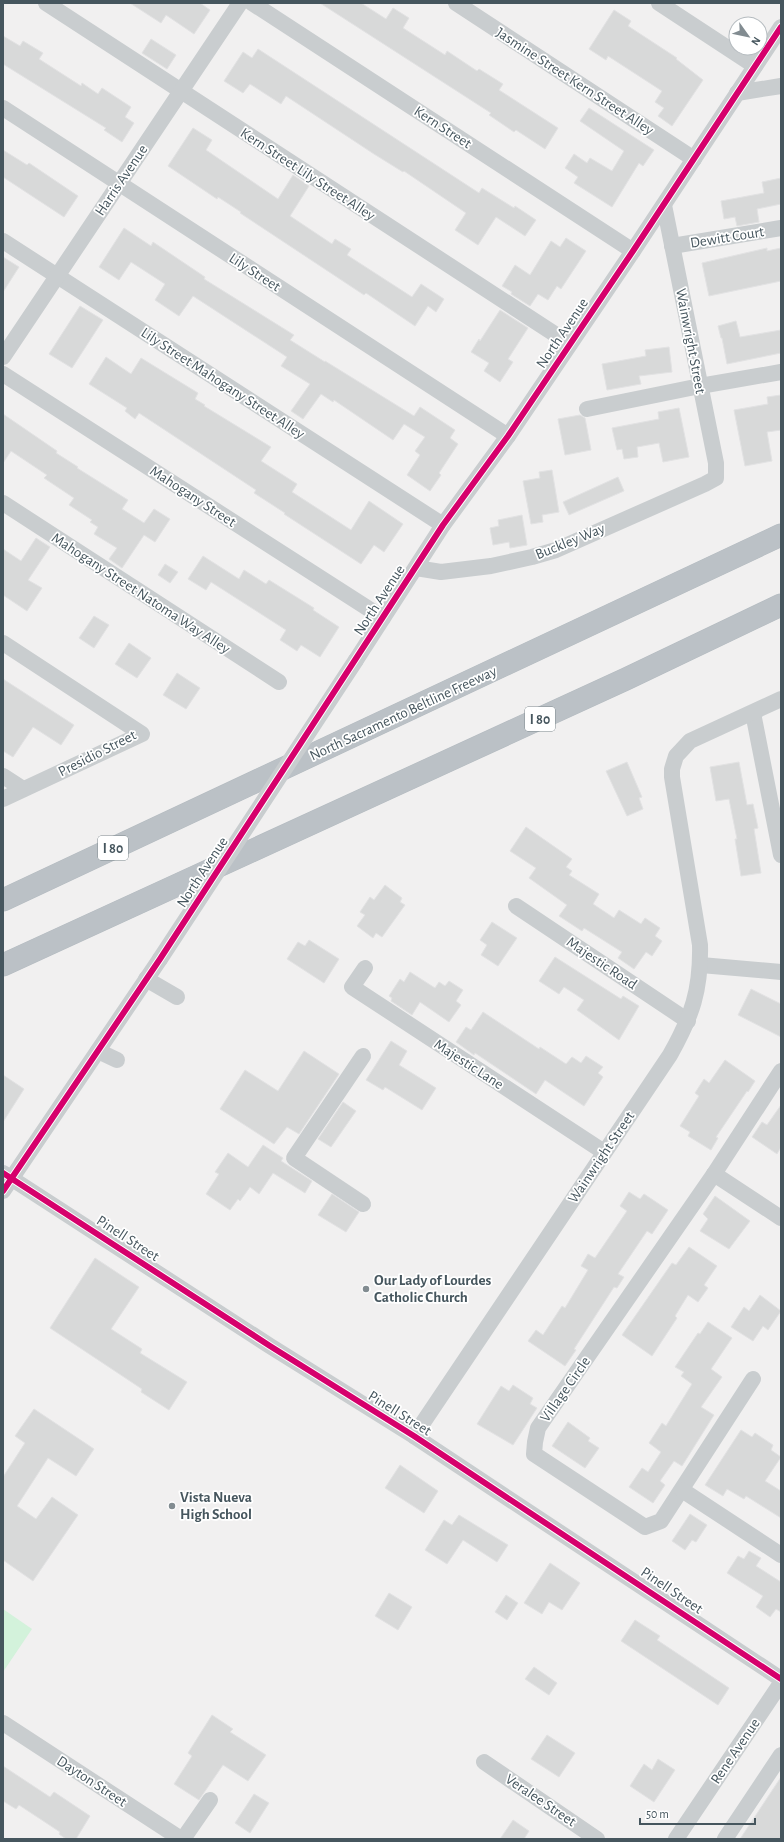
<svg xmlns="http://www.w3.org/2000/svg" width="784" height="1842" font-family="'Alegreya Sans',sans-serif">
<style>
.green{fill:#d3f2db}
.building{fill:#d8d9d9;stroke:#e2e2e3}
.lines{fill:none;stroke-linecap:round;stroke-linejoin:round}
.highway-casing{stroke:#b4bbc0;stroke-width:23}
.minor{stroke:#c9cdcf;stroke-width:16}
.highway{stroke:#bbc1c6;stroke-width:22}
.minor-bridge{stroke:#c9cdcf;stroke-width:16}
.cycleway-casing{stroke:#fff;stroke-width:8}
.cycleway{stroke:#d6006c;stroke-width:6}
.poi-dot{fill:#828c91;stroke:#fff;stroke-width:1.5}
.labels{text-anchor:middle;stroke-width:3.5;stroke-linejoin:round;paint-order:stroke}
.shield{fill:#fff;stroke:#7e898e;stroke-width:1}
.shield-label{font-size:14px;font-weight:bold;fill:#46565e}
.street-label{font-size:15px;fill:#46565e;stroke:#fff}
.poi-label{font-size:15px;font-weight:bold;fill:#46565e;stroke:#fff;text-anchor:start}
</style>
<rect width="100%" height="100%" fill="#f1f0f0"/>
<polygon class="green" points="3,1609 32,1629 3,1672"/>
<g class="building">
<polygon points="130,3 200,3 210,10 194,34 166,15 161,23"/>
<polygon points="320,3 361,3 386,19 393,8 409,18 403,28 445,55 447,51 477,71 479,69 503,84 499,90 558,128 545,149 516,130 514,132 489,115 491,113"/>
<polygon points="614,10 631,21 628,26 677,58 676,59 703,80 672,126 658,116 664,108 655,102 662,91 608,56 606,60 589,49"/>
<polygon points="3,36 20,46 23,41 43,53 39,59 81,86 82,83 98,94 102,88 131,107 125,117 134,123 122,142 104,130 106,128 3,64"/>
<polygon points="151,39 176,55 167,69 142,53"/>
<polygon points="258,49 479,193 482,188 514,208 515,206 536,220 525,236 496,217 478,245 455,230 466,213 404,171 403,172 374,154 286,96 281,104 250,84 243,93 224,81 243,52 252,58"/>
<polygon points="589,108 654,150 643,166 639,163 612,207 574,183 578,177 565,168 574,154 587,163 590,158 612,171 624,151 580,121"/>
<polygon points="193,128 212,140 206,150 278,199 293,175 309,186 290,216 332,244 335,239 351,249 347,255 412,297 421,284 444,299 436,312 428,306 415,326 366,293 364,295 240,213 241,212 218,197 217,199 168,166"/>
<polygon points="3,150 27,165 29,163 78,196 64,217 3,177"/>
<polygon points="781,178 781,204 757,209 759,222 737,226 735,217 724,219 721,201 764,193 762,182"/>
<polygon points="124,228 151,246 153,242 205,277 204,279 294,335 290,340 325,362 325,361 414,416 420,407 455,430 450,438 458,444 439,473 441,475 430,491 407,475 420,455 415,451 425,437 404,424 393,440 334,400 333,402 321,394 303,419 291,411 310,384 281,366 287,357 193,296 179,316 155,300 165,284 131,262 119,280 99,267"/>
<polygon points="566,238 586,251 561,289 557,286 548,300 538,294 530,306 511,294 512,292 502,286 515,265 530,275 551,241 560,247"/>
<polygon points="767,248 767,251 781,248 781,281 709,296 702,263"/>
<polygon points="3,257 19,267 3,292"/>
<polygon points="80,306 103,320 72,368 49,354"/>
<polygon points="500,310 528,328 508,359 513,362 500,382 484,371 489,363 471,352 479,339 480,341"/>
<polygon points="736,321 740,337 781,330 781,353 727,364 722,338 721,338 718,326"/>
<polygon points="669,347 672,372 639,376 641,384 607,390 602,364 646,356 645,350"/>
<polygon points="106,357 131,374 141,358 198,393 195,399 205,405 204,406 271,447 261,461 297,484 292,492 351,530 369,501 403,524 384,552 374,545 361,564 284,514 285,513 254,493 256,490 139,413 135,419 125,411 127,408 89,384"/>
<polygon points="781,395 781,430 767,432 772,461 745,466 734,410 768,404 767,397"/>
<polygon points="679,408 689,457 663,462 659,443 637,447 638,457 624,459 622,449 617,450 612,428 659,419 658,412"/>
<polygon points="3,414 57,451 56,453 78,467 77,468 128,500 122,509 144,523 154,509 170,519 155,542 144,535 122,568 109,559 117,548 94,534 98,527 90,522 92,520 69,505 74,498 44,478 47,475 11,451 3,463"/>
<polygon points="580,415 585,418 591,450 565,455 558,419"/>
<polygon points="552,470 559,512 542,515 543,522 531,524 523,481 540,478 539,472"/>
<polygon points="618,477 624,491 569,515 563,502"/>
<polygon points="522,515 527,545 510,548 509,542 493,545 490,528 499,526 498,520"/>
<polygon points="36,538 50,547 28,580 42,588 27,611 3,595 3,549 21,561"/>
<polygon points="203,556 239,579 244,570 266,584 269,580 314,608 313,610 339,627 320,657 301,645 297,651 280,640 286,630 211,582 206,590 188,579"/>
<polygon points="165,564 178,572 170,583 158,575"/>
<polygon points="94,616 109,625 94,648 79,638"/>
<polygon points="129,643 151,658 137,678 115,664"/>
<polygon points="177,673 200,688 186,709 163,695"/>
<polygon points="3,679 74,725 61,745 33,727 13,757 3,751"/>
<polygon points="627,762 642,797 639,798 643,809 627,816 606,771"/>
<polygon points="739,762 747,805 753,804 758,828 754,829 761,873 741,876 735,839 737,839 729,799 716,801 710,767"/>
<polygon points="526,827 572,859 566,867 572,871 569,875 599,894 593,904 614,918 619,910 641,924 645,918 660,928 655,936 662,941 652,956 646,952 634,969 618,958 622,952 584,928 582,931 559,916 567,905 529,878 536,868 510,851"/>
<polygon points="385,885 402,898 400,902 405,905 382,937 376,933 373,938 357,926 365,915 360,912 370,897 374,900"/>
<polygon points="492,922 517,938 498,966 481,955 487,945 480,940"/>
<polygon points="309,940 339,959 324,983 287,959 298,942 305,946"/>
<polygon points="555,957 621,999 623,996 639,1006 619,1040 577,1010 584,1000 564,987 559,994 539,981"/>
<polygon points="410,972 435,988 439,982 445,986 449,981 463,990 456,1001 461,1005 449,1022 420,1002 412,1015 391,1001 392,998 389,996 400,979 404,982"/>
<polygon points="751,989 781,1004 781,1037 738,1015"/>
<polygon points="483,1012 539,1049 540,1047 566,1064 572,1057 581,1063 586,1056 603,1067 598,1073 603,1077 584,1106 545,1080 536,1094 475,1053 474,1055 456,1042 466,1027 471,1030"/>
<polygon points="391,1041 407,1051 399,1065 436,1088 422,1110 385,1087 383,1090 366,1080"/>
<polygon points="304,1051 339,1074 299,1134 287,1127 274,1144 220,1109 245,1070 278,1091"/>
<polygon points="725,1060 755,1081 748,1092 747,1091 716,1137 718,1138 711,1150 688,1136 690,1132 680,1126 699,1096 695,1093 704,1079 709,1083"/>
<polygon points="3,1075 24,1089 3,1122"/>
<polygon points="343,1102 356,1111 331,1147 318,1139"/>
<polygon points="781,1105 781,1147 777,1154 752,1137 762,1122 767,1125"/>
<polygon points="263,1145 283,1158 281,1161 312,1181 305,1193 273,1173 259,1194 250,1187 240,1201 238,1199 230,1210 206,1194 219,1174 215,1172 228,1153 248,1167"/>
<polygon points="629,1192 640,1199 644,1194 668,1210 652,1234 647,1231 618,1274 624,1277 617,1288 614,1287 574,1349 576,1350 565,1366 528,1341 536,1330 543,1335 562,1306 565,1308 588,1270 581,1266 588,1254 595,1258 627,1211 620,1206"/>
<polygon points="332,1194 359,1212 346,1232 318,1215"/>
<polygon points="715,1196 750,1221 729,1249 700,1231 708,1219 703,1214"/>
<polygon points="689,1247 717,1266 704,1285 708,1288 698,1302 688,1295 675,1316 677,1318 652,1356 622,1335 672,1263 676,1265"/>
<polygon points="95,1258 139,1287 111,1329 142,1349 140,1353 187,1382 169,1410 141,1392 142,1389 50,1328"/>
<polygon points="760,1295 781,1311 768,1330 763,1326 753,1341 731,1327 744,1307 749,1311"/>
<polygon points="708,1322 732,1338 711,1369 722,1377 701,1407 714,1415 682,1466 674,1461 660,1481 665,1485 653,1503 629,1487 642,1468 648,1472 661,1452 649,1443 662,1423 666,1426 692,1384 681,1376 684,1372 675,1367 698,1333 700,1334"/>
<polygon points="513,1385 533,1398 530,1404 537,1408 513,1445 477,1424 501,1386 509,1391"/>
<polygon points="34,1409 94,1449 76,1476 48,1458 17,1506 36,1519 52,1497 78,1515 33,1581 3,1560 3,1477 25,1443 15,1436"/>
<polygon points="568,1422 590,1438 588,1441 599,1448 585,1468 552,1446"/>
<polygon points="741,1430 752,1437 755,1433 773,1445 771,1450 781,1457 765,1481 781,1491 781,1518 746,1496 744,1499 727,1489 723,1496 705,1485"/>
<polygon points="400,1465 438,1491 424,1513 385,1488"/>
<polygon points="690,1514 707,1525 696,1542 692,1540 685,1550 672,1541"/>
<polygon points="459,1515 508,1545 497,1562 463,1540 447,1564 425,1550 444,1520 452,1525"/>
<polygon points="749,1551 761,1558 756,1566 781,1582 781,1612 776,1609 770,1617 756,1607 763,1596 727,1573 738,1556 744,1559"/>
<polygon points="550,1563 580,1583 562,1610 549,1602 542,1614 524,1603"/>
<polygon points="389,1593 412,1607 398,1630 375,1616"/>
<polygon points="506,1595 518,1603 507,1620 495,1612"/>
<polygon points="635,1620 660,1636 657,1640 729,1688 718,1705 621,1641"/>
<polygon points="534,1667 557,1683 549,1695 525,1679"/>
<polygon points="212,1715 233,1729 230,1732 266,1755 248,1781 223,1765 199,1800 174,1784 192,1756 188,1753"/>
<polygon points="547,1735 575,1753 559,1777 531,1759"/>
<polygon points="658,1759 675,1770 654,1802 630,1786 644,1764 652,1770"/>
<polygon points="3,1766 50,1797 54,1792 90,1816 76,1839 66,1839 59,1834 60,1832 19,1805 16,1809 3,1801"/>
<polygon points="781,1777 781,1839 740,1839"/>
<polygon points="254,1794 269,1803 250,1833 235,1823"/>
<polygon points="513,1820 529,1831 524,1839 500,1839"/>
</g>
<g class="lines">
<g class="highway-casing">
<g id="highway">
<polyline points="3,900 781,535"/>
<polyline points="3,965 626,679 781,605"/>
</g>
</g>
<g class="minor">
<polyline points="46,3 570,344"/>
<polyline points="252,3 633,251"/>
<polyline points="456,3 694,159"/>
<polyline points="659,3 755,66"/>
<polyline points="737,93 781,86"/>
<polyline points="3,108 508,436"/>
<polyline points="3,241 443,525"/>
<polyline points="672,246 781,228"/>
<polyline points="3,357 240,3"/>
<polyline points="3,374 383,618"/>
<polyline points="587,409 700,386 781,372"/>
<polyline points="3,503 279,682"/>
<polyline points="416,568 441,572 491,566 532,557 556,550 705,484 716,478 716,463 664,205"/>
<polyline points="3,643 142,734 3,799"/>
<polyline points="356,660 443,525 508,436 633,251 781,27"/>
<polyline points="753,713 781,855"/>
<polyline points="3,776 23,789"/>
<polyline points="516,906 688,1021"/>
<polyline points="701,965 781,972"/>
<polyline points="365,968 352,987 604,1152"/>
<polyline points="146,979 177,997"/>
<polyline points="98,1051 117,1060"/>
<polyline points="3,1173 270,1346 414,1436 781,1679"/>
<polyline points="714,1174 781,1218"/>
<polyline points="3,1191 160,959"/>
<polyline points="363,1204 294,1158 363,1056"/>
<polyline points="753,1379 661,1521 645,1527 534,1454 535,1442 538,1428 714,1174 781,1071"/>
<path d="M414,1436L670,1055C692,1016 701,990 700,945L672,777V769L676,756L690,741L781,699"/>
<polyline points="682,1490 781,1555"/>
<polyline points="3,1723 181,1839"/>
<polyline points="484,1762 597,1839"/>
<polyline points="183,1839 210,1800"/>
<polyline points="676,1839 781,1683"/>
<polyline points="725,1839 781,1755"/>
</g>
<use href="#highway" class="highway"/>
<polyline class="minor-bridge" points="160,959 356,660"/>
<g class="cycleway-casing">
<g id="cycleway">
<polyline points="3,1173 270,1346 414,1436 781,1679"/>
<polyline points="3,1191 160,959 443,525 508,436 633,251 781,27"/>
</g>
</g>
<use href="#cycleway" class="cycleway"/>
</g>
<g class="poi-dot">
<circle cx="366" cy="1289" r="4"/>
<circle cx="172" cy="1506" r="4"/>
</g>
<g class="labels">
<g class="shield">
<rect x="525" y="707" width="30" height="24" rx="3"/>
<rect x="98" y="836" width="30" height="24" rx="3"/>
</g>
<g class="shield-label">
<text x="540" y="724">I 80</text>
<text x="113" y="853">I 80</text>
</g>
<g class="street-label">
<text transform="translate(575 81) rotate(33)" y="5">Jasmine Street Kern Street Alley</text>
<text transform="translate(443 127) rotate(33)" y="5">Kern Street</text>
<text transform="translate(308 174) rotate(33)" y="5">Kern Street Lily Street Alley</text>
<text transform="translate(121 180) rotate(-56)" y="5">Harris Avenue</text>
<text transform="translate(727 237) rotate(-9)" y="5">Dewitt Court</text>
<text transform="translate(255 272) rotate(33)" y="5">Lily Street</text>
<text transform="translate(562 333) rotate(-56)" y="5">North Avenue</text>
<text transform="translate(691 341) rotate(79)" y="5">Wainwright Street</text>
<text transform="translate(223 383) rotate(33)" y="5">Lily Street Mahogany Street Alley</text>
<text transform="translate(193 496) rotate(33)" y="5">Mahogany Street</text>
<text transform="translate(570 541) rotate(-22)" y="5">Buckley Way</text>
<text transform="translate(141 593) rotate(33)" y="5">Mahogany Street Natoma Way Alley</text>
<text transform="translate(379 600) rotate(-57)" y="5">North Avenue</text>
<text transform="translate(403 713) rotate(-25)" y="5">North Sacramento Beltline Freeway</text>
<text transform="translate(97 753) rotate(-27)" y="5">Presidio Street</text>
<text transform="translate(202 872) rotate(-57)" y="5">North Avenue</text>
<text transform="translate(602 963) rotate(34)" y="5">Majestic Road</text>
<text transform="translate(469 1064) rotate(33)" y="5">Majestic Lane</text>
<text transform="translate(601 1157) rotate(-56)" y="5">Wainwright Street</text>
<text transform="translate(128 1238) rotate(33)" y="5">Pinell Street</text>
<text transform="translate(565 1389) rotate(-55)" y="5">Village Circle</text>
<text transform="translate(400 1413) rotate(32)" y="5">Pinell Street</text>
<text transform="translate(672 1590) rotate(34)" y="5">Pinell Street</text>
<text transform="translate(735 1751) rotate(-56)" y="5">Rene Avenue</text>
<text transform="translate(92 1781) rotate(33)" y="5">Dayton Street</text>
<text transform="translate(541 1800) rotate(34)" y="5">Veralee Street</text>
</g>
<g class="poi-label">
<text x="374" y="1285">Our Lady of Lourdes<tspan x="374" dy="17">Catholic Church</tspan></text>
<text x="180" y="1502">Vista Nueva<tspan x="180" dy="17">High School</tspan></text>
</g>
</g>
<rect width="784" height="1842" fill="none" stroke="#46565e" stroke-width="8"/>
<g transform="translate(748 36) rotate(123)"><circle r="19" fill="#ffffff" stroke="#b5bbbf"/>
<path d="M0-3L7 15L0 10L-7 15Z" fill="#828c91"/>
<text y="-6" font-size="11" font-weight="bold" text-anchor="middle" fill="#46565e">N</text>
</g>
<path d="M640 1818v6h115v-6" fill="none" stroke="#46565e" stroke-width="2"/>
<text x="646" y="1818" font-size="12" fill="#46565e" stroke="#ffffff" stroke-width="3" paint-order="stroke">50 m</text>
</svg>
